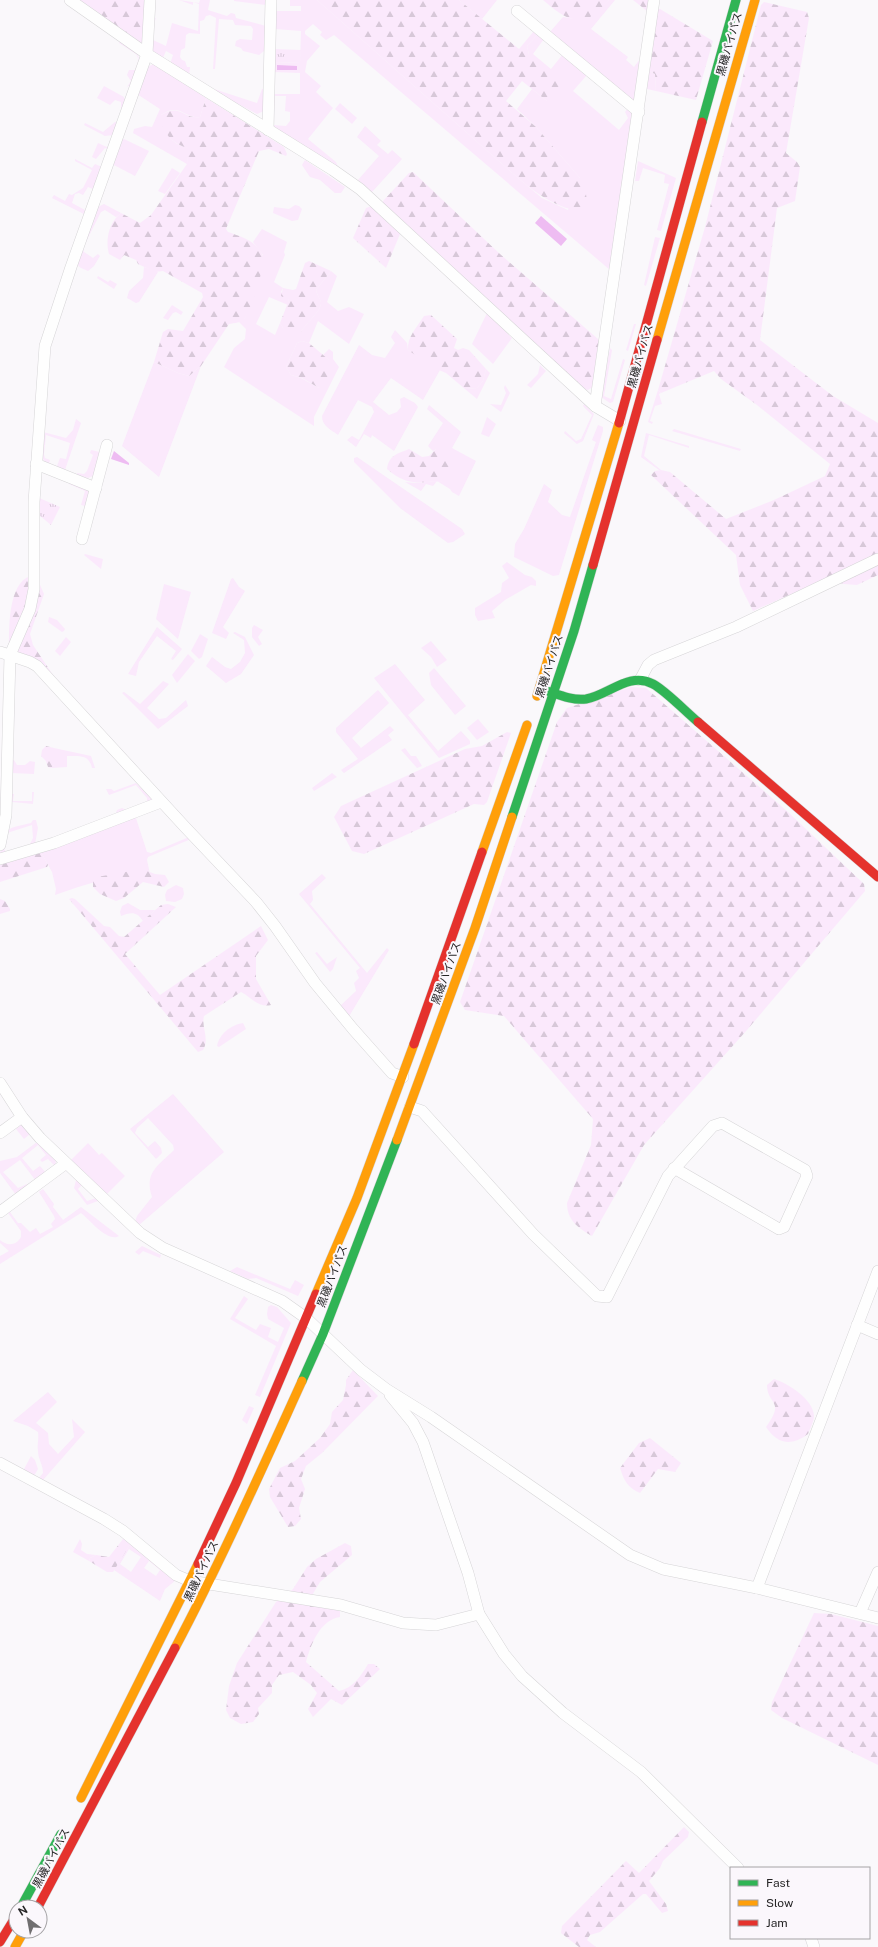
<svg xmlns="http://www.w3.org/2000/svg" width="878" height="1947" font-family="'Public Sans','Noto Sans JP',sans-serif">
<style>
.green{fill:#fbe9fc;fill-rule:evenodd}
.forest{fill:url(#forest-firs)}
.park{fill:url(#park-tufts)}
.water{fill:#eebcf2}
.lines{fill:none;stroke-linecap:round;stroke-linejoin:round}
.street-casing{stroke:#d6d5d7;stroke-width:12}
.fast-casing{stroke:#d6d5d7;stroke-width:10}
.slow-casing{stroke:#d6d5d7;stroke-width:10}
.jam-casing{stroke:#d6d5d7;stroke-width:10}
.street{stroke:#fefefe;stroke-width:11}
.fast{stroke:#30b455;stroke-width:9}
.slow{stroke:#ff9f0a;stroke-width:9}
.jam{stroke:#e5322d;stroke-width:9}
.labels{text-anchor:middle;stroke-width:4;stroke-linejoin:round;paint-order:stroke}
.street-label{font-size:11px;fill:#252425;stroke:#fbf7fc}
</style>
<defs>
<pattern id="forest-firs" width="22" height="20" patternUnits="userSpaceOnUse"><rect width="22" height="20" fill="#fbe9fc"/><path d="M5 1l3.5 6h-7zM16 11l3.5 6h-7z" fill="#d7c8d8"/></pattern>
<pattern id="park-tufts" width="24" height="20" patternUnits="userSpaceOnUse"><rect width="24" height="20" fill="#fbe9fc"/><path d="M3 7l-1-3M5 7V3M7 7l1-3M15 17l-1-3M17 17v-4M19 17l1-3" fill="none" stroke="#d7c8d8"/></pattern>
</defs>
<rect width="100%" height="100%" fill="#faf8fb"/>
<g class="green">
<polygon points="80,0 98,0 98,13"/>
<polygon points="179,0 199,3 200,0 210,0 208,10 227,16 231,13 235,14 236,18 266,26 264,51 259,55 243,51 241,48 235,46 236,41 240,39 252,40 253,29 251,26 235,25 233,20 219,19 215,69 213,69 216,18 210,15 206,16 204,20 200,21 200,34 189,33 186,35 185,48 181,50 180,57 182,60 185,61 187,67 190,67 189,76 170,64 173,55 166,51 162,60 151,53 152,17 156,18 152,29 153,40 166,46 172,23 198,31 199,4 193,2 193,5"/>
<polygon points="234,0 267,0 266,5 234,1"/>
<polygon points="290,0 317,0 518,178 542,198 568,210 580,178 536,127 517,109 532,89 547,101 529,55 527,46 538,34 544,39 533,54 551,69 563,54 587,75 573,91 619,130 628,118 625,112 628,108 633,114 610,270 334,35 326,40 320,35 322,32 313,24 305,31 305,34 320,46 307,61 305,72 321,86 316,92 333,108 308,139 336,162 338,167 273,126 273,125 286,126 290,121 290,112 285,111 286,96 275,96 274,106 272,106 273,94 300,94 300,73 273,72 274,62 300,63 301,31 275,29 275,11 301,11 301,6 290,6"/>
<polygon points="459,0 497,0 482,19"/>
<path d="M609,0H615L591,29L628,57L626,60L634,67L640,59L636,99L633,100L550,32L563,17C589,22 590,17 609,0Z"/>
<path d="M120,41C146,58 141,57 131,85L127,87L131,81L127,75L129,70H135L139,60L136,54L119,43Z"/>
<path d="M154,64L206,98L200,117C183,119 181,102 161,115C167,134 168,143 189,148L187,164L133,133L134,129L145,126L152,127L160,109L137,94L147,67Z"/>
<polygon points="649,71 655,74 656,91 647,89"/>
<polygon points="104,86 124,97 126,103 121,112 121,102 115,100 110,105 97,98"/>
<polygon points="214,89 257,103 262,89 264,89 264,111 257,114 214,91"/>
<polygon points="340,103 357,118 352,124 335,109"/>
<polygon points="115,122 118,123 113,135 105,136 84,125 85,123 103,132"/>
<polygon points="365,126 381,141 377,145 388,154 392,150 402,159 372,192 358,180 379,156 357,137"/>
<polygon points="124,139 149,151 135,176 112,164 120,141"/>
<polygon points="98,143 109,148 109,150 105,148 96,159 92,157"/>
<polygon points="75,159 92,168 95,164 102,167 93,189 88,187 83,195 79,193 75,194 72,203 85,210 84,214 52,198 54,195 65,201 69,194 72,195 83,188 92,170 75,161"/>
<polygon points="305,160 345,187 341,193 335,193 320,180 310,177 302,165"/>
<polygon points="638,161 676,178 661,231 657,230 669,184 664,183 665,175 643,168 639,181 635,181"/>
<polygon points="172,168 180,173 165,194 158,191"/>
<polygon points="104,204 121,213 116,217 105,210 101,212 83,248 84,252 93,258 98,254 100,256 94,266 88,271 81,268 76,264 96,208"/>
<polygon points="295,205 299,206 302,209 298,220 292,221 273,213 274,207 289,209"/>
<path d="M262,229L287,242L284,252L285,255L274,282L283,288L281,292L289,300L288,305L269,297L256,324L275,335L280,323L283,328L301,332C306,323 322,311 321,302C320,299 317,294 316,290L331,271L337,276L327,302L338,311L349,307L364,314L349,344L318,321L309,343L302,341L297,343L286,367L291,375L301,378L319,388L329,360L323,355L329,349L333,352V359L339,367L314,417V426L224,367L234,348L245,339L246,329L239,322L245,318L256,288L263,261V255L253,242Z"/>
<polygon points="655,237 660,238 646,286 644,285"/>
<polygon points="144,267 158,272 139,302 136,303 127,298 129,291 143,278"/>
<polygon points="98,276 108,282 110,280 117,284 114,289 97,278"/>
<polygon points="172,305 183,312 181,315 176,312 173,313 168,320 163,318"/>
<polygon points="487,313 512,338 493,364 472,344"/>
<polygon points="634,324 636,324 628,351 626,350"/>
<path d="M395,330L407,343L408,350L440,370L423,400L391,378L373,402L389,415L397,412L401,407L400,399L404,397L415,403L418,407L394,451L372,435L371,438L364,434L356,447L347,440L352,436L359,440L374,412L372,407L358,400L338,435C330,429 322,426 322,416L359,345L372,355L385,358L395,343L391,337Z"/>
<polygon points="610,348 612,350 604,396 611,399 623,359 625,360 613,402 610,403 601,397"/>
<polygon points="154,362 178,373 189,376 201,366 159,477 122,446"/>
<polygon points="540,365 546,371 531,388 527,385 538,374"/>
<polygon points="486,369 490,373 477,399 465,389 477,388 483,381"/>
<polygon points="505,385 510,393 501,412 490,404 501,405 506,393 504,388"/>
<polygon points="658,390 661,393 659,394 662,404 655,406 650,421 653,422 652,424 648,422"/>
<polygon points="584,404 594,414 583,441 577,444 564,433 565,431 576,441 581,439 592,415 583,406"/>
<path d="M429,405L461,432L452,448L476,461L459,496L452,492L450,489L437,481L433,486L426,484L421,491L405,482C418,484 430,481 443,481L436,449L433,451L428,446L443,423L427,409Z"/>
<polygon points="487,417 496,424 489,437 481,434"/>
<path d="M76,419L81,423L65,470L57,466L60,458L66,459L70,443L46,435L44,454L45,458L50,460L49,464C36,458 42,444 43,432L66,438L73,430Z"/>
<polygon points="598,425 603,427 603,431 559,575 553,576 514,557 515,544 524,529 544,484 552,490 548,502 562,515 570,517 596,442 592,440"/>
<polygon points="674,429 741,449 740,451 672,431"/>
<polygon points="646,433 689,446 689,448 649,435 644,456 661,470 659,470 641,457"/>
<polygon points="91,450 100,452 93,476 88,478 77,475 77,473 84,474 87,471 93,455 90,453"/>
<polygon points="357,457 462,529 465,534 453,542 448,543 400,508 354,462 354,458"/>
<polygon points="70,483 88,490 89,494 85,506 81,505 85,491 69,484"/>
<polygon points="85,554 103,559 101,569 84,555"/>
<polygon points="507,562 525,575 532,577 536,581 536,586 531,585 505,600 492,611 495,618 478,621 475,615 475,608 501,592 502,583 509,578 502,566"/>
<polygon points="233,578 239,587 245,591 223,627 229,633 226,639 212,633 231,579"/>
<polygon points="164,584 191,592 178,639 156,619"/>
<polygon points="49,617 57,620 65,629 64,631 62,632 48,622"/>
<polygon points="254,625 263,630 258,637 262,644 259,646 252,637 252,628"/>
<polygon points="157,627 182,649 173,660 171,659 176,651 157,636 139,662 136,676 128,674"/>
<polygon points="235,632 245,637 254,655 241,674 226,683 206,666 212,657 225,667 231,669 240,662 245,653 244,640 233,633"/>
<polygon points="200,634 208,639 202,657 199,659 191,651"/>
<polygon points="66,637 71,642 60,656 55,651"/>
<polygon points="431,641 447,660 437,667 431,657 421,648"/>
<polygon points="188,654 195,661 177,683 172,675"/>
<polygon points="395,664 425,700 408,715 438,751 461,731 470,741 470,744 439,758 374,678"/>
<polygon points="434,668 466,706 455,715 431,685 429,673"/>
<polygon points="163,681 169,684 147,708 159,719 166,718 186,700 188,706 158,729 122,693 124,692 140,704"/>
<polygon points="378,690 389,703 352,738 361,748 390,726 394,730 388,735 392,740 344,773 341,770 358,759 336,732 336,728"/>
<polygon points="478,719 489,732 477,740 467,728"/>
<path d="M54,748L91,756L95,768H92C89,754 79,756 67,756V767L51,768L54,765Z"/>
<polygon points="405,748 411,756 416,756 422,766 417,768 401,750"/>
<polygon points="14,760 17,765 25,765 30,761 35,762 34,774 11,773 11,761"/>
<polygon points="332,773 337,777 314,791 312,788"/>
<polygon points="136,783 152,799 152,803 118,815 116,813 117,810 122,808 126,810 147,803 147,798 136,785 109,795 106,789 111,789 114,791"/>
<polygon points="32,792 34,792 33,804 12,802 12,794 14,794 13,801 32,801"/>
<path d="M135,815L147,852L151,853L189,837L191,839L148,857L147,860L150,874C117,874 86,884 55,895L56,889L52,872L40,850Z"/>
<path d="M33,820H36L38,828L35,844L32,846L30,844L33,838L32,825L7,833L3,847L6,852L2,855L0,853C7,826 5,829 31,823Z"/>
<polygon points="322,874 326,878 312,891 313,900 310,904 367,973 387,948 389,950 348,1018 339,1007 356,991 354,983 359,978 356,971 360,968 299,894"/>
<polygon points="176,885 183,888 184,894 182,899 175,902 166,901 165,895 167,890"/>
<path d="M128,903L140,910H155L143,921C137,911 130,912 121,916L120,912L122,906Z"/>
<polygon points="317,952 327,964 337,957 333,969 330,972 315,953"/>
<path d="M243,1023L246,1029L219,1047L217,1046C219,1034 231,1025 243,1023Z"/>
<path d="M173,1094L224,1152L139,1225L135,1222L137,1216L152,1197C144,1172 158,1166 174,1150L173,1145L148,1118L137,1128L135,1133L148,1147L155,1141L161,1148L162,1153L156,1159L130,1129Z"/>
<polygon points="22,1124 30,1134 24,1139 16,1129"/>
<polygon points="37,1142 56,1161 55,1166 48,1159 42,1162 40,1160 46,1155 38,1145 22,1158 33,1171 40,1166 46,1173 36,1181 20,1160 3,1172 18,1188 27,1184 28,1186 16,1195 0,1173 0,1161 17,1157"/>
<polygon points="88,1143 99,1155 102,1153 125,1176 106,1195 70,1161"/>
<polygon points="76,1180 82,1185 78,1189 87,1201 96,1198 98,1201 87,1205 74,1188"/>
<path d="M43,1189L54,1204L53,1207L63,1220L81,1207L119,1236C108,1243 90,1220 81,1213L0,1264V1256L9,1251L0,1243V1240C7,1246 16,1246 21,1237V1231L8,1213L10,1212L18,1223H21L30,1232L36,1228L40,1234L53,1227L51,1224L55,1219L54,1216L39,1192Z"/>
<polygon points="142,1246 161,1255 160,1258 143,1251 139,1255 135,1252"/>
<polygon points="237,1267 290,1289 295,1280 304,1285 298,1296 256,1278 248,1279 230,1271"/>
<polygon points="244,1296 248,1299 235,1318 256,1330 260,1324 271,1328 268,1337 278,1342 284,1328 268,1319 267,1314 268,1307 271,1305 277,1307 291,1323 260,1397 255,1395 276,1346 230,1319"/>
<path d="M48,1392L57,1402L36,1423L48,1433L49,1444L58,1454L74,1437L72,1419L85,1432L43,1480L39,1478L43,1473C43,1464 38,1459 38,1451C37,1444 39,1439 38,1432L28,1426L13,1421Z"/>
<polygon points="249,1406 254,1408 247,1424 242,1420"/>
<polygon points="31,1456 35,1460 38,1469 34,1476 23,1471"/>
<polygon points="80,1539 82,1544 81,1550 87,1554 96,1555 90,1558 89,1561 73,1552"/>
<path d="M131,1543L176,1580L165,1589L160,1601L114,1570ZM129,1549L141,1557L131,1572L120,1564ZM149,1561L160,1570L156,1576L144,1568Z"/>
</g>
<g class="forest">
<polygon points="98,0 148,0 142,44 98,13"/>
<path d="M317,0H459L519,49L534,31L538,34L527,46L529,55L573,91L566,86L552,99L547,101L522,81L506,101L536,127L580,178L586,194L588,208L583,212C557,208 538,195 518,178Z"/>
<path d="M543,0H609C604,5 597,13 590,17C572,26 556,11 543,0Z"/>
<polygon points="633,0 649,0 647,11"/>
<polygon points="764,2 807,12 809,18 786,153 797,162 800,167 795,201 777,208 760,340 833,396 878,423 878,575 857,585 844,584 825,579 753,611 740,585 736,555 651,475 655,471 661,470 670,472 726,519 774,500 825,476 830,464 757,405 721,379 714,371 661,393 658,390 705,227 761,5"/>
<polygon points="658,9 660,9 713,41 696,100 656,91 655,74 649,71"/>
<path d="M206,98L284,147L287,154L286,156L269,149L259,151L226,229L228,232C242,237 257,241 263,256C266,264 251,309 245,318C242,323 234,323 229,324L201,366L189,376L178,373L154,362L163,332L168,329L183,331L203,297L202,293L163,271L155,272L138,264L136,260L124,255L120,260L109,254C105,240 109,222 121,213L140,223L151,215L187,164L188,148C173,144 161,133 161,115C181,103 182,119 200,117Z"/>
<polygon points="413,172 500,254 598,339 600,343 594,386 588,390 581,388 383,205 383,201 409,173"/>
<polygon points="372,206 399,230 400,234 386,268 353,238 366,208"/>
<path d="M309,261L331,271L316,290C317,295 320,298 321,302C322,311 306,323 301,332L292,334L283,328L280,323L289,300L281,296L283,288L293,290L296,289L305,263Z"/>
<path d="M431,315L457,339L454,348L458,350L463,348L469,350L486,369L483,381L477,388L465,389L446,373L434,368L408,350C407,337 417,327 424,316Z"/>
<polygon points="302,341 309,343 329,360 331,367 325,385 319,388 302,378 291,375 286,367 297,343"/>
<path d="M409,449L422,457L429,456L436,449H444L450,458V472L443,481C418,482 408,487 387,469C389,455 397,454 409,449Z"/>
<path d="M30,576L37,578L44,594L30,634L33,645L55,678L9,648C9,628 8,584 30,576Z"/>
<path d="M631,687L646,688L788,812L864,884L865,891L747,1030L644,1145L592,1236C578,1228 567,1220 567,1203L591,1145L593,1119L504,1016L465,1010L460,1002L557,722L567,708Z"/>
<polygon points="507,732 511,733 487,802 484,805 474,804 364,854 352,851 334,817 341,806 465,749 482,746"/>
<polygon points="46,746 54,748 54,765 51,768 48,767 46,761 41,756 42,750"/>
<polygon points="40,850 48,865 47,867 0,882 0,860"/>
<polygon points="142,869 155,874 165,875 169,882 164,887 143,882 124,898 116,901 100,894 93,887 93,882 97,877"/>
<path d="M72,898L75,899L104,926L110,927L119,936L124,937L161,905L168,904L176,907L125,954L160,995L261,926L268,940L256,956V979L271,1005C258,1008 251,997 241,992L204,1016C201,1027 210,1039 203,1050L198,1052L69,899Z"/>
<polygon points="0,899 5,901 10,909 10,911 0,914"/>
<polygon points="353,1370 378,1396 322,1453 306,1466 301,1479 305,1489 299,1508 301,1519 295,1526 288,1527 270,1497 269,1489 280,1468 295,1461 320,1438 330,1424 332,1412 343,1400 346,1385 346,1380"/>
<path d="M774,1379C788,1383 814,1400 814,1416C814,1421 810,1429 808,1434C792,1446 778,1445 766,1427C786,1400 767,1405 767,1385Z"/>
<path d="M650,1438L681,1463L675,1472L658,1469L640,1493C628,1488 624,1481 620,1468L639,1443Z"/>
<polygon points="123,1539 126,1539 131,1543 113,1572 107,1572 89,1561 90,1558 96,1555 109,1557"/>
<path d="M345,1543L351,1546L352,1555L320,1582L308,1602L340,1611V1617C320,1620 311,1644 306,1662L339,1691C353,1688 361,1676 368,1664H374L380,1669L342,1705L331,1699L313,1717L308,1709L317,1693L311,1685L293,1672L279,1675L272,1685V1693L258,1708L259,1714L253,1722L241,1724L230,1718L226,1710L229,1686L237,1663L276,1602L293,1589L307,1567L316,1559Z"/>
<polygon points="814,1613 831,1614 878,1626 878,1765 782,1718 771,1710 772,1702"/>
<polygon points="684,1827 689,1832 688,1837 663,1861 660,1868 649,1881 666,1904 668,1911 662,1913 646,1894 643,1894 600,1932 590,1935 587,1940 596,1947 579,1947 561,1933 562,1926 626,1861 639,1873"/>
</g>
<g class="park">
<polygon points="274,49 301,50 300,63 274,62"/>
<polygon points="37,497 60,507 51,525 39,515"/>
</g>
<g class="water">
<polygon points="277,65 297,66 297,70 277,70"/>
<polygon points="541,216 567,239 561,246 535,223"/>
<polygon points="114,451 129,463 129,465 111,459"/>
</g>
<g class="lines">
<g class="street-casing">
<g id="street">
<polyline points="70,0 147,54 333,170 360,189 595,406 620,421"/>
<polyline points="517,11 639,112"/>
<polyline points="268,130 271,0"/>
<polyline points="595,406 654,0"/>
<polyline points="36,464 96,488"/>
<polyline points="82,539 107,445"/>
<polyline points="0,652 30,662 37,666 185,827 256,902 275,926 315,983 353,1029 392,1073 403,1077"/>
<polyline points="640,680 648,665 654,660 736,627 878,559"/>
<polyline points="0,845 6,815 10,655 30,609 34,589 34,502 45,346 71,267 147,54 150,0"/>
<polyline points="0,859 54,843 161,802"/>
<polyline points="0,1083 22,1117 40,1138 140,1233 163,1248 282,1301 306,1318 361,1370 386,1389 431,1417 630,1555 663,1569 757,1588 878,1618"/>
<polyline points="410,1107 422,1111 533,1234 597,1296 607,1297 668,1176 713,1126 722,1123 805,1170 807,1176 784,1227 779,1229 674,1168"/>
<polyline points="0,1133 22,1117"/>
<polyline points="0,1212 65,1164"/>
<polyline points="857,1325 878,1334"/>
<polyline points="390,1395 413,1423 423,1442 468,1573 479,1614 504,1654 522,1676 563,1713 641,1772 738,1868"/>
<polyline points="0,1463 104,1519 123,1531 176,1575 190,1581 341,1605 403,1623 436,1625 479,1614"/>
<polyline points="757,1588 878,1271"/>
<polyline points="860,1613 878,1572"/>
<polyline points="811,1938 814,1947"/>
</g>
</g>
<g class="fast-casing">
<g id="fast">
<polyline points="702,122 736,0"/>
<path d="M544,690C557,694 572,701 586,699C609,695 629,671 653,684C666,691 686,712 698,722"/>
<polyline points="512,817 574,631 593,565"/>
<polyline points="302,1381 323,1334 397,1140"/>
<polyline points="21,1907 61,1834"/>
</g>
</g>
<g class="slow-casing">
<g id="slow">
<polyline points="657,340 755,0"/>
<polyline points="537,696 619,423"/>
<polyline points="482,852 527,725"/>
<polyline points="397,1140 475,928 512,817"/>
<polyline points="316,1294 357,1198 414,1044"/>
<path d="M175,1648C221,1561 261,1471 302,1381"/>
<polyline points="81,1798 198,1564"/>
<polyline points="15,1947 24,1931"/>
</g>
</g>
<g class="jam-casing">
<g id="jam">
<polyline points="619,423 702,122"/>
<polyline points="593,565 657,340"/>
<polyline points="698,722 878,877"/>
<polyline points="414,1044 482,852"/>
<polyline points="198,1564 236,1483 316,1294"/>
<polyline points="38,1907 175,1648"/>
<polyline points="0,1942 16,1916"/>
</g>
</g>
<use href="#street" class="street"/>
<use href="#fast" class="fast"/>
<use href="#slow" class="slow"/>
<use href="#jam" class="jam"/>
</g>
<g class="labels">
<g class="street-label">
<text transform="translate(729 44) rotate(-74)" y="4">黒磯バイパス</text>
<text transform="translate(640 356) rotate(-74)" y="4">黒磯バイパス</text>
<text transform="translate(549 666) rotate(-72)" y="4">黒磯バイパス</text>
<text transform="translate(446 973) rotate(-70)" y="4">黒磯バイパス</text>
<text transform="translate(332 1276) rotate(-69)" y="4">黒磯バイパス</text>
<text transform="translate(201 1571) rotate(-65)" y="4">黒磯バイパス</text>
<text transform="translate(51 1858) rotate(-62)" y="4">黒磯バイパス</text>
</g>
</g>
<rect x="730" y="1867" width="140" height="72" fill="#fbf7fc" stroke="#a5a3a6"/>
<rect x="738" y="1880" width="20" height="6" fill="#30b455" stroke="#a5a3a6"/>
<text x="766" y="1887" font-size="12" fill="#252425">Fast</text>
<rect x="738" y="1900" width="20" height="6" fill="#ff9f0a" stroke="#a5a3a6"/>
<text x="766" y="1907" font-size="12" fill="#252425">Slow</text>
<rect x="738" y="1920" width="20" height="6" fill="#e5322d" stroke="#a5a3a6"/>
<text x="766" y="1927" font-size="12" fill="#252425">Jam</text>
<g transform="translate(28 1919) rotate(328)"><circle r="19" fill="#fbf7fc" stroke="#a5a3a6"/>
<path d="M0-3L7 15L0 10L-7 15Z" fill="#706e70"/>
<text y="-6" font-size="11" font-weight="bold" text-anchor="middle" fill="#252425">N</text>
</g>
</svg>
